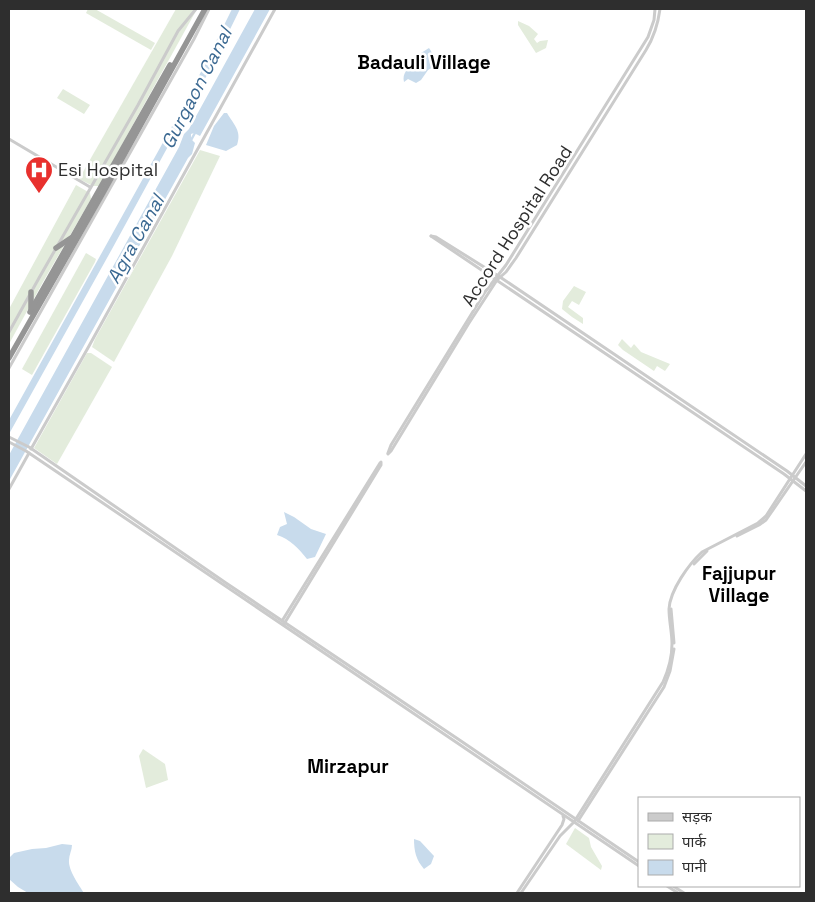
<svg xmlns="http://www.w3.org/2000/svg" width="815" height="902" font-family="'Space Grotesk','Noto Sans Devanagari',sans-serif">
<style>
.green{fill:#e3ecdc}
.water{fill:#c8dbec}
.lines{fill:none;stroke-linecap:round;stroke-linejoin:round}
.canal{stroke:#c8dbec;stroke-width:2.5}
.minor{stroke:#cbcbcb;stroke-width:3}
.highway{stroke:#959595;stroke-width:5.5}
.labels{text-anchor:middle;stroke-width:5;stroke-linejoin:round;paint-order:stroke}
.poi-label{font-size:18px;fill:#2e2e2e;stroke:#fff;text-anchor:start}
.street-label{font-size:18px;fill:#2e2e2e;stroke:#fff}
.neighbourhood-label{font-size:19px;font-weight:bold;fill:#000;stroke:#fff}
.water-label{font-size:19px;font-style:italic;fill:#3b6992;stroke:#fff}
</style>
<rect width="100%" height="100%" fill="#fff"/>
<g class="green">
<polygon points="88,9 95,9 155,43 151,50 86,13"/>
<polygon points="176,9 197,9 99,186 93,186 79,179"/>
<polygon points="518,21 529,26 538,34 534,39 537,43 540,41 548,40 546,48 536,53 518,25"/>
<polygon points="63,89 90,105 84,114 57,98"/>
<polygon points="200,150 220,156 172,256 114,362 92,347 95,339"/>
<polygon points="76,185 90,193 91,199 43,282 9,344 9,309"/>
<polygon points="86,253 96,259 95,262 32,375 22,369"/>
<polygon points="574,286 586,292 579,305 572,301 568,307 583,318 583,324 572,317 562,309 563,301"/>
<polygon points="622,339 631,348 634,344 641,352 670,364 665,371 657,366 654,371 623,350 618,345"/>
<polygon points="87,353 91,353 112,367 57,464 34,448"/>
<polygon points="143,749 165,764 168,780 146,788 139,756"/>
<polygon points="575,828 589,838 591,847 602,866 601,870 566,844"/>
</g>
<g class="water">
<polygon points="232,9 240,9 213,64 112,249 9,434 9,420 191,92"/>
<polygon points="255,9 270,9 200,136 194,133 191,134 191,139 195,143 192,154 188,158 9,481 9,455 179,147 184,134 189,129"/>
<path d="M429,48C435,56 432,60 435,66L428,70L421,80L416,83L408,79L404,82C402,74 407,67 416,65L420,59L421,53Z"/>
<path d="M224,113H227C234,125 242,131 237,145L226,151L206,145L214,126Z"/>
<path d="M284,512L294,517L311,529L326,534L315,557L307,559C299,549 290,539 277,535L280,527L287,524Z"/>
<path d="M414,839L420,841L434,856L431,864L424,869C416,860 414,851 414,839Z"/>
<path d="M62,844L72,845C72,850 69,855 69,860C68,870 79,885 84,893H28L18,887L9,879V858L14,853L32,849L46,848Z"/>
</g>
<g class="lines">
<polyline class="canal" points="190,142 196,131"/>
<g class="minor">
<polyline points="9,139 90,187"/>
<polyline points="431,236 784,474 806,491"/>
<polyline points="431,236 436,237 500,277 787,471 806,486"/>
<polyline points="9,332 39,278 138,105 178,31 196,9"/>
<polyline points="9,368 194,39 209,9"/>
<polyline points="9,437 29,447 226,583 458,739 639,862"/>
<polyline points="9,442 26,451 639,866"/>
<polyline points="31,449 89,346 275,9"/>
<polyline points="388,453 391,445 485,292 506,265 648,37 654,20 655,9"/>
<path d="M388,454L391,451L469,323L497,280L506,272L516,258L646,50C654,37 658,24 660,9"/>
<polyline points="9,489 29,453"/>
<polyline points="737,536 759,525 766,520 806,462"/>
<polyline points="694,564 707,551"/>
<polyline points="671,609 674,643"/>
<polyline points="282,621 380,463"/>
<polyline points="284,624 381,465 381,462"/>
<polyline points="578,821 664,687 670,671 674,649"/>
<polyline points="667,886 678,893"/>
<polyline points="673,886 684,893"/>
<polyline points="517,893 562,825 564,819 563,816"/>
<path d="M521,893L560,836L574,822L663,682C668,671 672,657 672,644C672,632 669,621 669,609C670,590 689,564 702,552L758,523L766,516L806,454"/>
</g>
<g class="highway">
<polyline points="56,248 71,238"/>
<polyline points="31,309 31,292"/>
<polyline points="30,312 170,65"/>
<polyline points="9,358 103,193 205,9"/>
</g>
</g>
<defs>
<g id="hospital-pin" transform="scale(1.4375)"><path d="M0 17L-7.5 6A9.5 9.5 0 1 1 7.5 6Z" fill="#e8302d" stroke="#fff"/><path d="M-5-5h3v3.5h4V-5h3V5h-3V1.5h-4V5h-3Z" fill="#fff"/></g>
</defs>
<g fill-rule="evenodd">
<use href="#hospital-pin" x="39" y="170"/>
</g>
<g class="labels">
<g class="poi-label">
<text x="58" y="176">Esi Hospital</text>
</g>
<g class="street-label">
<text transform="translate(517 226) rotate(-57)" y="6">Accord Hospital Road</text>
</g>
<g class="neighbourhood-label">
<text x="424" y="69">Badauli Village</text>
<text x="739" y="580">Fajjupur<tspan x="739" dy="22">Village</tspan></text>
<text x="348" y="773">Mirzapur</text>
</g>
<g class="water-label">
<text transform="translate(196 88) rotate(-63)" y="7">Gurgaon Canal</text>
<text transform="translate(135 239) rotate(-61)" y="7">Agra Canal</text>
</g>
</g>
<rect width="815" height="902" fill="none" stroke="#2e2e2e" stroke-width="20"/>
<rect x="638" y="797" width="162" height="90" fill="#ffffff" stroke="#ababab"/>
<rect x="648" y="813" width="25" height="8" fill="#cbcbcb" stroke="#ababab"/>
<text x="682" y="822" font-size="15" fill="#2e2e2e">सड़क</text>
<rect x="648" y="834" width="25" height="15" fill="#e3ecdc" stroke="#ababab"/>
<text x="682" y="847" font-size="15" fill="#2e2e2e">पार्क</text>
<rect x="648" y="860" width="25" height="15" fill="#c8dbec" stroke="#ababab"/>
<text x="682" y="872" font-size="15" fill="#2e2e2e">पानी</text>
</svg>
